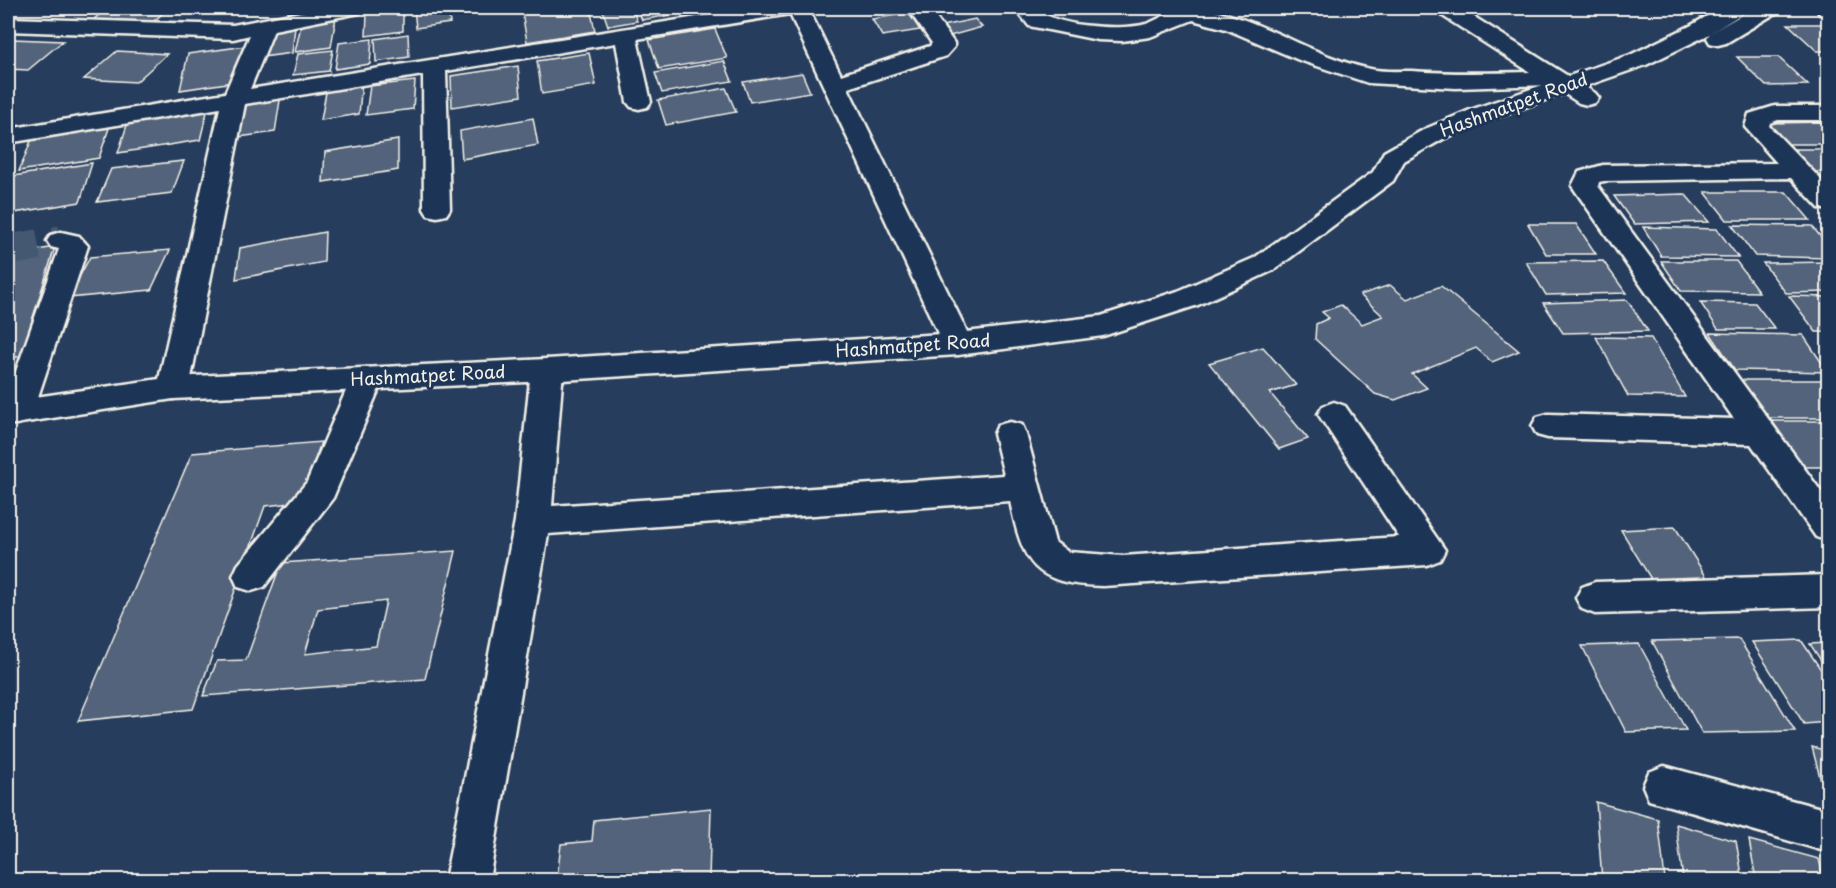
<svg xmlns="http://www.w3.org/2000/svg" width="1836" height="888" font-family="'Playpen Sans',sans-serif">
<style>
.building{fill:#52647b;stroke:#f4f1e8;stroke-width:1.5;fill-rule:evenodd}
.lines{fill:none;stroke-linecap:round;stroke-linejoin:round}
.minor-tunnel{stroke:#455872;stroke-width:31;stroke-dasharray:31 16;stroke-linecap:butt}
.minor-casing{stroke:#f4f1e8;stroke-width:5}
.major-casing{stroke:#f4f1e8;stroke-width:5}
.minor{fill:#1d3557;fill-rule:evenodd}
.major{fill:#1d3557;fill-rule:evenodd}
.labels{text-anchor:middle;stroke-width:6;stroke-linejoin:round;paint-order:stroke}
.street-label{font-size:18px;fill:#f4f1e8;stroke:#1d3557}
</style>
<rect width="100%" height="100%" fill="#263d5d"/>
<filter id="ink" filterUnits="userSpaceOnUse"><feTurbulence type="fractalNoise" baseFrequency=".0167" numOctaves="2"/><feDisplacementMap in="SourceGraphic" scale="12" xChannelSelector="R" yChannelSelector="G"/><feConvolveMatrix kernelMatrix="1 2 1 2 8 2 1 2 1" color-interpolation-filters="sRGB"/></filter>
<g filter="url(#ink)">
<g class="building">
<polygon points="108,8 169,8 149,25 90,22"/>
<polygon points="414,8 448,8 450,23 416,28"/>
<polygon points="555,8 590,8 595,31 527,42 522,12"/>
<polygon points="602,8 632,8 637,21 608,26"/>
<polygon points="637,8 691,8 693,11 642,20"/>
<polygon points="403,9 403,31 366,36 367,14"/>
<polygon points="909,13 920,30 882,36 872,19"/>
<polygon points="336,17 331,47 295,52 302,21"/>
<polygon points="975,19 982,27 950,36 942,26"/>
<polygon points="1788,24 1827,24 1828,51 1817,51"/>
<polygon points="295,27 292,53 262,57 266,31"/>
<polygon points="715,29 727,58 659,69 649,40"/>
<polygon points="408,34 409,57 376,62 375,39"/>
<polygon points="12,39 63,41 28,70 8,69 8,42"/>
<polygon points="372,39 370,64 335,69 339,43"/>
<polygon points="246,46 240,81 180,90 188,54"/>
<polygon points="333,50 329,71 293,75 298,54"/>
<polygon points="117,51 167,54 136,82 84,79"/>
<polygon points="589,53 596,85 542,94 537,61"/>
<polygon points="1737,57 1778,57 1808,85 1766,86"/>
<polygon points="724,61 732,81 662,93 655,73"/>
<polygon points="518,66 521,96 452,107 451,76"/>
<polygon points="802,73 810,92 750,102 743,82"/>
<polygon points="415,81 413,109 366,115 370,86"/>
<polygon points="362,82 359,114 321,120 327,87"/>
<polygon points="726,88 736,112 666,125 658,100"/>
<polygon points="281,94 275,132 231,138 240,100"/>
<polygon points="208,108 200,140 118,153 129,119"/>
<polygon points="533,118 538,145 462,159 460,131"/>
<polygon points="1828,122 1828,144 1784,144 1763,123"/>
<polygon points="110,125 99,158 19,171 33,136"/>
<polygon points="398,140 398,170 323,182 325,152"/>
<polygon points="1794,149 1828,149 1828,172 1815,172"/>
<polygon points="184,161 172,193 97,202 111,169"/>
<polygon points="92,163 80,202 8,214 8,177"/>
<polygon points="1705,192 1786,192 1810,220 1727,220"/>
<polygon points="1685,194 1709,222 1634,224 1614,196"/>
<polygon points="1528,224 1576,224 1596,254 1546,254"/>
<polygon points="1732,225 1812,226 1828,246 1828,258 1755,256"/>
<polygon points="1643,227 1717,229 1738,257 1661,256"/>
<polygon points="325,232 324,262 236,279 240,248"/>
<polygon points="55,247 21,356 8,359 8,262 10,255"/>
<polygon points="170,250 151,290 68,298 90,257"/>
<polygon points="1603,261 1626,293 1546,295 1526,262"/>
<polygon points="1661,261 1736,261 1759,292 1681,291"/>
<polygon points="1828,262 1828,292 1786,293 1763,263"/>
<polygon points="1390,285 1407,299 1441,286 1519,351 1492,362 1476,348 1412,374 1427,388 1395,400 1375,394 1315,339 1316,324 1329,318 1322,312 1341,305 1362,324 1383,316 1360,295"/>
<polygon points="1789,296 1828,297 1828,332 1816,332"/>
<polygon points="1627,300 1648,331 1563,333 1543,303"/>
<polygon points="1700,302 1755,303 1775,329 1718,329"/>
<polygon points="1710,333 1803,335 1828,372 1735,370"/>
<polygon points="1596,337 1651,338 1685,397 1628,396"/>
<polygon points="1263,347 1296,385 1270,393 1308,439 1279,449 1209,363"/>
<polygon points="1740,380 1828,380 1828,418 1767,418"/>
<polygon points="1772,421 1828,421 1828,467 1804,467"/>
<polygon points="321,442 301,502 265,506 193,709 78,721 192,453"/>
<polygon points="1675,527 1709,581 1654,584 1621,530"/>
<path d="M456,551L425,679L203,696L217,661L246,660L281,563ZM386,601L376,646L305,654L318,609Z"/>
<polygon points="1739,639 1795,731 1702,733 1652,641"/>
<polygon points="1801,640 1828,680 1828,722 1804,724 1752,642"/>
<polygon points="1828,643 1828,671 1810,644"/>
<polygon points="1639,644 1686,730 1626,732 1582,646"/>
<polygon points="1812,747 1828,751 1828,801 1826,800"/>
<polygon points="1596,802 1658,819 1665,880 1602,880"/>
<polygon points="711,808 709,880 557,880 561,844 592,841 594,820"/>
<polygon points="1676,824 1736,841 1743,880 1683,880"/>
<polygon points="1749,840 1819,859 1824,880 1756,880"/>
</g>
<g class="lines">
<polyline class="minor-tunnel" points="8,250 61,241"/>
<g class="minor-casing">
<g id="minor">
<polygon points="322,8 362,8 359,13 274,30 250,89 753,8 808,8 841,75 930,46 932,43 907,8 929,8 954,43 954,47 946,56 848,88 973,344 969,351 958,355 947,351 943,344 790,14 637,39 651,102 647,107 639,109 631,107 627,102 616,43 446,71 450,209 446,215 437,217 428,215 424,209 423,75 245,104 189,388 184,396 173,399 162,396 157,388 220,108 8,143 8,129 225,93 250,35 233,39 8,31 8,18 233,25"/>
<path d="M1015,8H1037C1053,27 1122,31 1146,24C1161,19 1177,6 1193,8C1253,12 1311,57 1370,69C1383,72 1398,71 1411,71C1451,74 1490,73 1530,72L1438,13L1435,8H1460L1595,93L1599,98L1595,103L1587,105L1579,103L1551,85L1456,88L1368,83L1299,60L1226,29L1193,20L1150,37L1122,41L1098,40L1029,26Z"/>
<polygon points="1816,8 1828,8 1828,15 1820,14"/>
<polygon points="1775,106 1828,106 1828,120 1778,120 1770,123 1769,126 1828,187 1828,210 1819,208 1791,178 1604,181 1599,182 1598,186 1828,501 1828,541 1816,537 1751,444 1548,438 1537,435 1532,426 1537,417 1548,414 1734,419 1572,186 1579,172 1603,165 1777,163 1745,127 1749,114"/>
<polygon points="61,232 79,236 88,246 33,412 28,420 17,424 8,421 8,394 59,249 51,247 47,241 51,235"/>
<path d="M547,359L558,362L563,370L552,506L1004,475L994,434L998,425L1010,422L1022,425L1026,434L1055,542L1068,552L1123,556L1399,537L1318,414L1323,406L1334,402L1345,406L1445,550L1440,560L1427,565L1103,586C1034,584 1023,565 1010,501L548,534L489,880H445L515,521L531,370L536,362Z"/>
<polygon points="367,368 378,371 383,379 333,498 264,587 251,591 238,587 233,576 238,565 307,482 351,379 356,371"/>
<polygon points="1828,575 1828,607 1595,614 1582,609 1576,598 1582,587 1595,582"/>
<polygon points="1664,766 1828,810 1828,852 1649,800 1643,786 1649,772"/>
</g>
</g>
<g class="major-casing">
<g id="major">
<polygon points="1721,8 1746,8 1743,13 1706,36 1646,65 1488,120 1443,139 1404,161 1393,181 1274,270 1198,305 1103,336 958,355 547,381 173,399 8,425 8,401 173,377 547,359 958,333 1101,316 1178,291 1254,258 1373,172 1384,152 1425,129 1470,110 1630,55 1690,26"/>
<polygon points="1754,8 1779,8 1776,13 1726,43 1718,45 1710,43 1707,38 1710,33"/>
</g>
</g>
<use href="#minor" class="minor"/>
<use href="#major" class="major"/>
</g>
</g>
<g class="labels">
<g class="street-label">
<text transform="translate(1514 105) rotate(-20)" y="6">Hashmatpet Road</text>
<text transform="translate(913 346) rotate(-4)" y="6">Hashmatpet Road</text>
<text transform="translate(428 376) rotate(-3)" y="6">Hashmatpet Road</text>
</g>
</g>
<rect width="1836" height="888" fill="none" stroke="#1d3557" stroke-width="30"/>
<rect x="15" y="15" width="1806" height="858" fill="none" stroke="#f4f1e8" stroke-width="2" filter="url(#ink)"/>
</svg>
